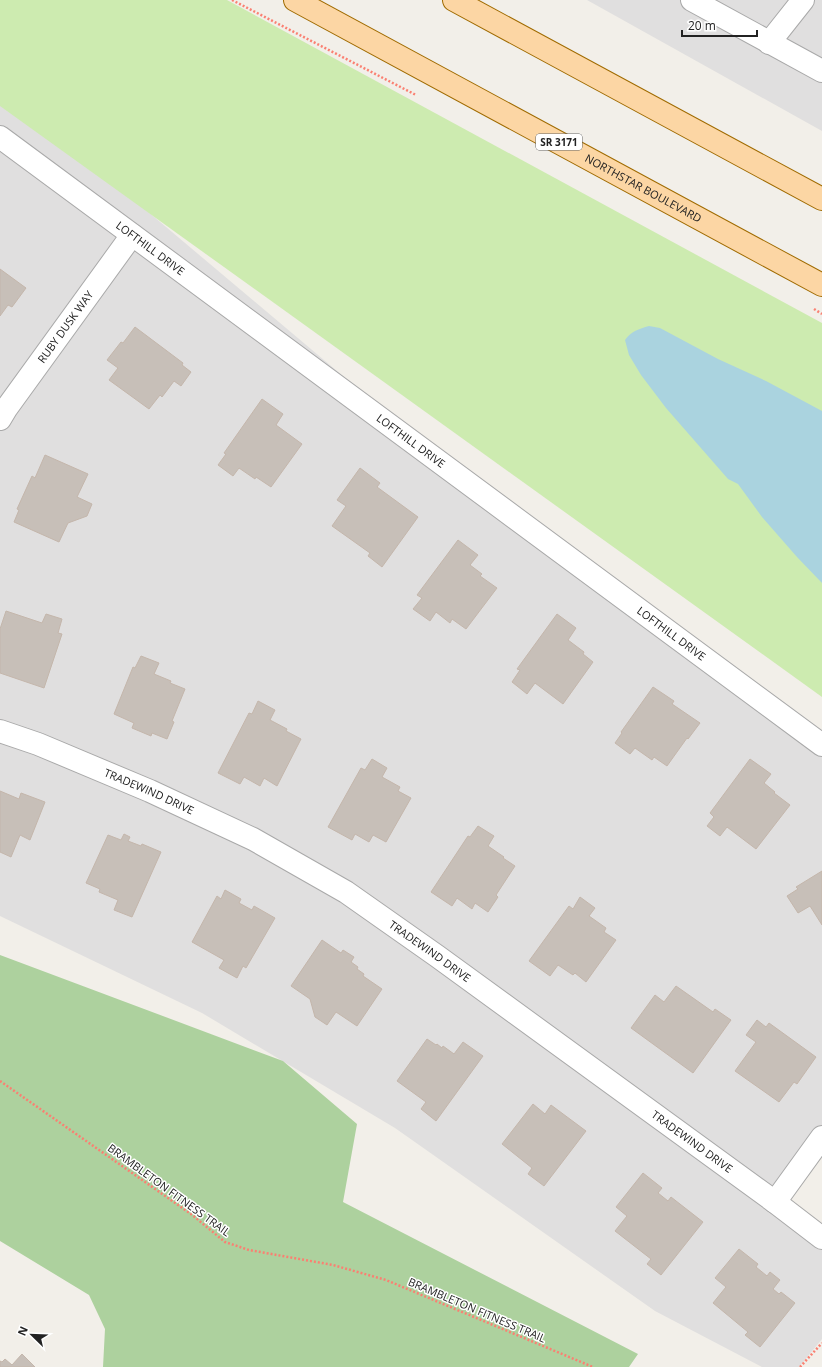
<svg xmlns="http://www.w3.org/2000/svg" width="822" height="1367" font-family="'Open Sans',sans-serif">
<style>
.residential{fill:#e0dfdf}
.grass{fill:#cdebb0}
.forest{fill:#add19e}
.water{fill:#aad3df}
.building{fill:#c7bfb8;stroke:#c4b6ab}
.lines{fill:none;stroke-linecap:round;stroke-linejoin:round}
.minor-casing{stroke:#a9a9a9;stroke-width:24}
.major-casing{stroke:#a06b00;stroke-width:24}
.path{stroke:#fa8072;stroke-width:2.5;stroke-dasharray:2 2;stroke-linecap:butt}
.minor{stroke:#fff;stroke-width:22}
.major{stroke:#fcd6a4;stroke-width:22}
.labels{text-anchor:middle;stroke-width:3;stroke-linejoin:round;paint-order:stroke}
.shield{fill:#fff;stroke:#646464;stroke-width:1}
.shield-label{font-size:10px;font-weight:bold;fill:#222}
.street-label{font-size:11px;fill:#222;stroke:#fff}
</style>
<rect width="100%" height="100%" fill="#f2efe9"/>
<g class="residential">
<polygon points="587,0 822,0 822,131"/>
<polygon points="0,87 484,495 822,751 822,1130 775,1202 822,1238 822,1339 799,1367 762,1367 655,1311 395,1128 202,1013 0,916"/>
</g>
<polygon class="grass" points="0,0 227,0 822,323 822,697 0,106"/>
<polygon class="forest" points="0,955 283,1061 357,1124 343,1202 638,1354 629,1367 103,1367 105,1329 89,1295 0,1241"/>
<path class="water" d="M649,326L660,328L718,359L766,381L822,411V583L797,557L762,517L738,484L728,479L666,408L641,375L629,355L625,340C631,331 639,329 649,326Z"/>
<g class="building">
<polygon points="0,269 26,288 12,307 8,305 0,316"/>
<polygon points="135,327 183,363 182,365 191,372 181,386 174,381 162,397 160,395 149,409 109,380 118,368 107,360 121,342 123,343"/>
<polygon points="262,399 283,414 276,425 302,444 271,487 256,477 255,479 239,468 233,476 218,465 226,454 224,453"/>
<polygon points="45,455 88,474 77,497 92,504 87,516 68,523 59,542 14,522 19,510 17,509 32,476 35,478"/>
<polygon points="360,468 380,483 377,487 418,517 382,567 368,556 370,553 332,526 346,506 337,500"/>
<polygon points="458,540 478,555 470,565 482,574 480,576 497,588 466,629 452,619 450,623 436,612 430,621 413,609 422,598 417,595"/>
<polygon points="6,611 42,623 46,614 62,619 58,633 62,634 44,688 0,673 0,629"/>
<polygon points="557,614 576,628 568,640 584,652 583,654 593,662 563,704 535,683 527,694 512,682 520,670 517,669"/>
<polygon points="141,656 159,663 154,674 171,681 170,683 185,689 172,721 174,722 167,739 152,733 151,736 132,728 134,723 114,714 133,667 135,668"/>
<polygon points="653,687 674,701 672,704 700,723 688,739 687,738 667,766 654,757 652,760 635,748 630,754 615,743 622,733 621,732"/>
<polygon points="258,701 275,710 270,720 287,729 286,731 301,739 277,786 264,778 260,786 244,777 240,784 218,773 249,713 252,714"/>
<polygon points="372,759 387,768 382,777 400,787 398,791 411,798 386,842 373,835 369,842 355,834 352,840 328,827 361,768 365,770"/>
<polygon points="750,759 771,774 764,783 775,792 774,793 790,805 756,849 727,827 720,836 707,826 714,817 710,813"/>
<polygon points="0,791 19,799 21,793 45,802 30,840 20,835 11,857 0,852"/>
<polygon points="478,826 494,836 488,846 504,857 503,858 515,866 496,895 498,897 488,912 475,903 472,909 457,898 452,906 431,892 468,836 470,837"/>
<polygon points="124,834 130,837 128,841 141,846 142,844 161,852 132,917 114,910 118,900 99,892 100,889 86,883 108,835 121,840"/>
<polygon points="822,871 822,925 810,906 798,913 787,896 798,889 796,887"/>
<polygon points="225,890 241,899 239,903 252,910 254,906 275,918 246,968 243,966 237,978 219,968 224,960 192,942 217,896 221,899"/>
<polygon points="580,897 595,908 589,916 606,928 604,932 616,940 586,982 575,973 573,975 558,965 550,976 529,961 569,906 573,909"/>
<polygon points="322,940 341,953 343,950 354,957 351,962 358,967 357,969 364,974 363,976 382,989 357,1026 336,1012 327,1025 315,1017 310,999 291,986"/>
<polygon points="676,986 713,1012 715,1009 731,1020 693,1073 631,1028 655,995 664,1002"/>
<polygon points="757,1020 766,1027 769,1023 816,1057 797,1084 794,1082 779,1102 735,1071 756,1042 746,1035"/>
<polygon points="427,1039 436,1045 437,1044 442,1048 443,1046 454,1054 463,1042 483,1056 436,1121 421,1109 426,1102 397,1081"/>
<polygon points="533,1104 545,1114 551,1105 586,1131 544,1186 528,1174 532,1168 502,1144"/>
<polygon points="643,1173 662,1188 658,1193 668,1201 671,1197 703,1222 661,1275 647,1264 651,1259 615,1231 627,1216 616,1207"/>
<polygon points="739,1249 758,1264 756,1267 767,1276 770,1272 780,1280 773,1289 779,1294 781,1292 795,1303 760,1347 745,1335 748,1332 713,1303 726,1287 715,1278"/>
<polygon points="22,1354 35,1367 0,1367 0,1361 2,1362 5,1359 12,1365"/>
</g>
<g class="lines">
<g class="minor-casing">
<g id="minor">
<polyline points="692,0 822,71"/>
<polyline points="769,43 803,0"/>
<path id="s1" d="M0,137L822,745"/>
<path id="s2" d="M0,419L6,409L132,235"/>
<path id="s3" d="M0,731L38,744L150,791L253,839L346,892L437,956L775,1202L822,1238"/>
<polyline points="775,1202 822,1137"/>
</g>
</g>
<g class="major-casing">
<g id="major">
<path id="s4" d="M295,0L822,285"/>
<polyline points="454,0 822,199"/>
</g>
</g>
<g class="path">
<polyline points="232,0 416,95"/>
<polyline points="814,309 822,314"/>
<polyline points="0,1081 191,1214 225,1242 249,1250 333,1265 386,1280 593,1367"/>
<polyline points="800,1367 822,1343"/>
</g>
<use href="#minor" class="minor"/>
<use href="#major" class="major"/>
</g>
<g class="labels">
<rect class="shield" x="536" y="134" width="46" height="16" rx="3"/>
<g class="shield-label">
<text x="559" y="146">SR 3171</text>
</g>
<g class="street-label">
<text dy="4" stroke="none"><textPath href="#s4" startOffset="396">NORTHSTAR BOULEVARD</textPath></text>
<text dy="4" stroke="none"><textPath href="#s1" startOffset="187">LOFTHILL DRIVE</textPath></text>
<text dy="4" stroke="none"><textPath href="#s2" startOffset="113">RUBY DUSK WAY</textPath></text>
<text dy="4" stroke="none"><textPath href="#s1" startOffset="511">LOFTHILL DRIVE</textPath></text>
<text dy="4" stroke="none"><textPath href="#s1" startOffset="835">LOFTHILL DRIVE</textPath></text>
<text dy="4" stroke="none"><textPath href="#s3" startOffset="161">TRADEWIND DRIVE</textPath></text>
<text dy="4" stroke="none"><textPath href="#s3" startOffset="485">TRADEWIND DRIVE</textPath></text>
<text dy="4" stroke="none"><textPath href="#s3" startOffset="809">TRADEWIND DRIVE</textPath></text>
<text transform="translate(169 1190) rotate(36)" y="4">BRAMBLETON FITNESS TRAIL</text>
<text transform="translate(477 1310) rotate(23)" y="4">BRAMBLETON FITNESS TRAIL</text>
</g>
</g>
<g transform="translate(32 1335) rotate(293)" stroke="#ffffff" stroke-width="3" paint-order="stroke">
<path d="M0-3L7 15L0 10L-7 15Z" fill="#222222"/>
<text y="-6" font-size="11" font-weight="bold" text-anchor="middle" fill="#222222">N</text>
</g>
<path d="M682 30v6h75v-6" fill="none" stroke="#222222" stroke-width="2"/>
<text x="688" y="30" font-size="12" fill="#222222" stroke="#ffffff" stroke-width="3" paint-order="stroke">20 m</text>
</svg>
